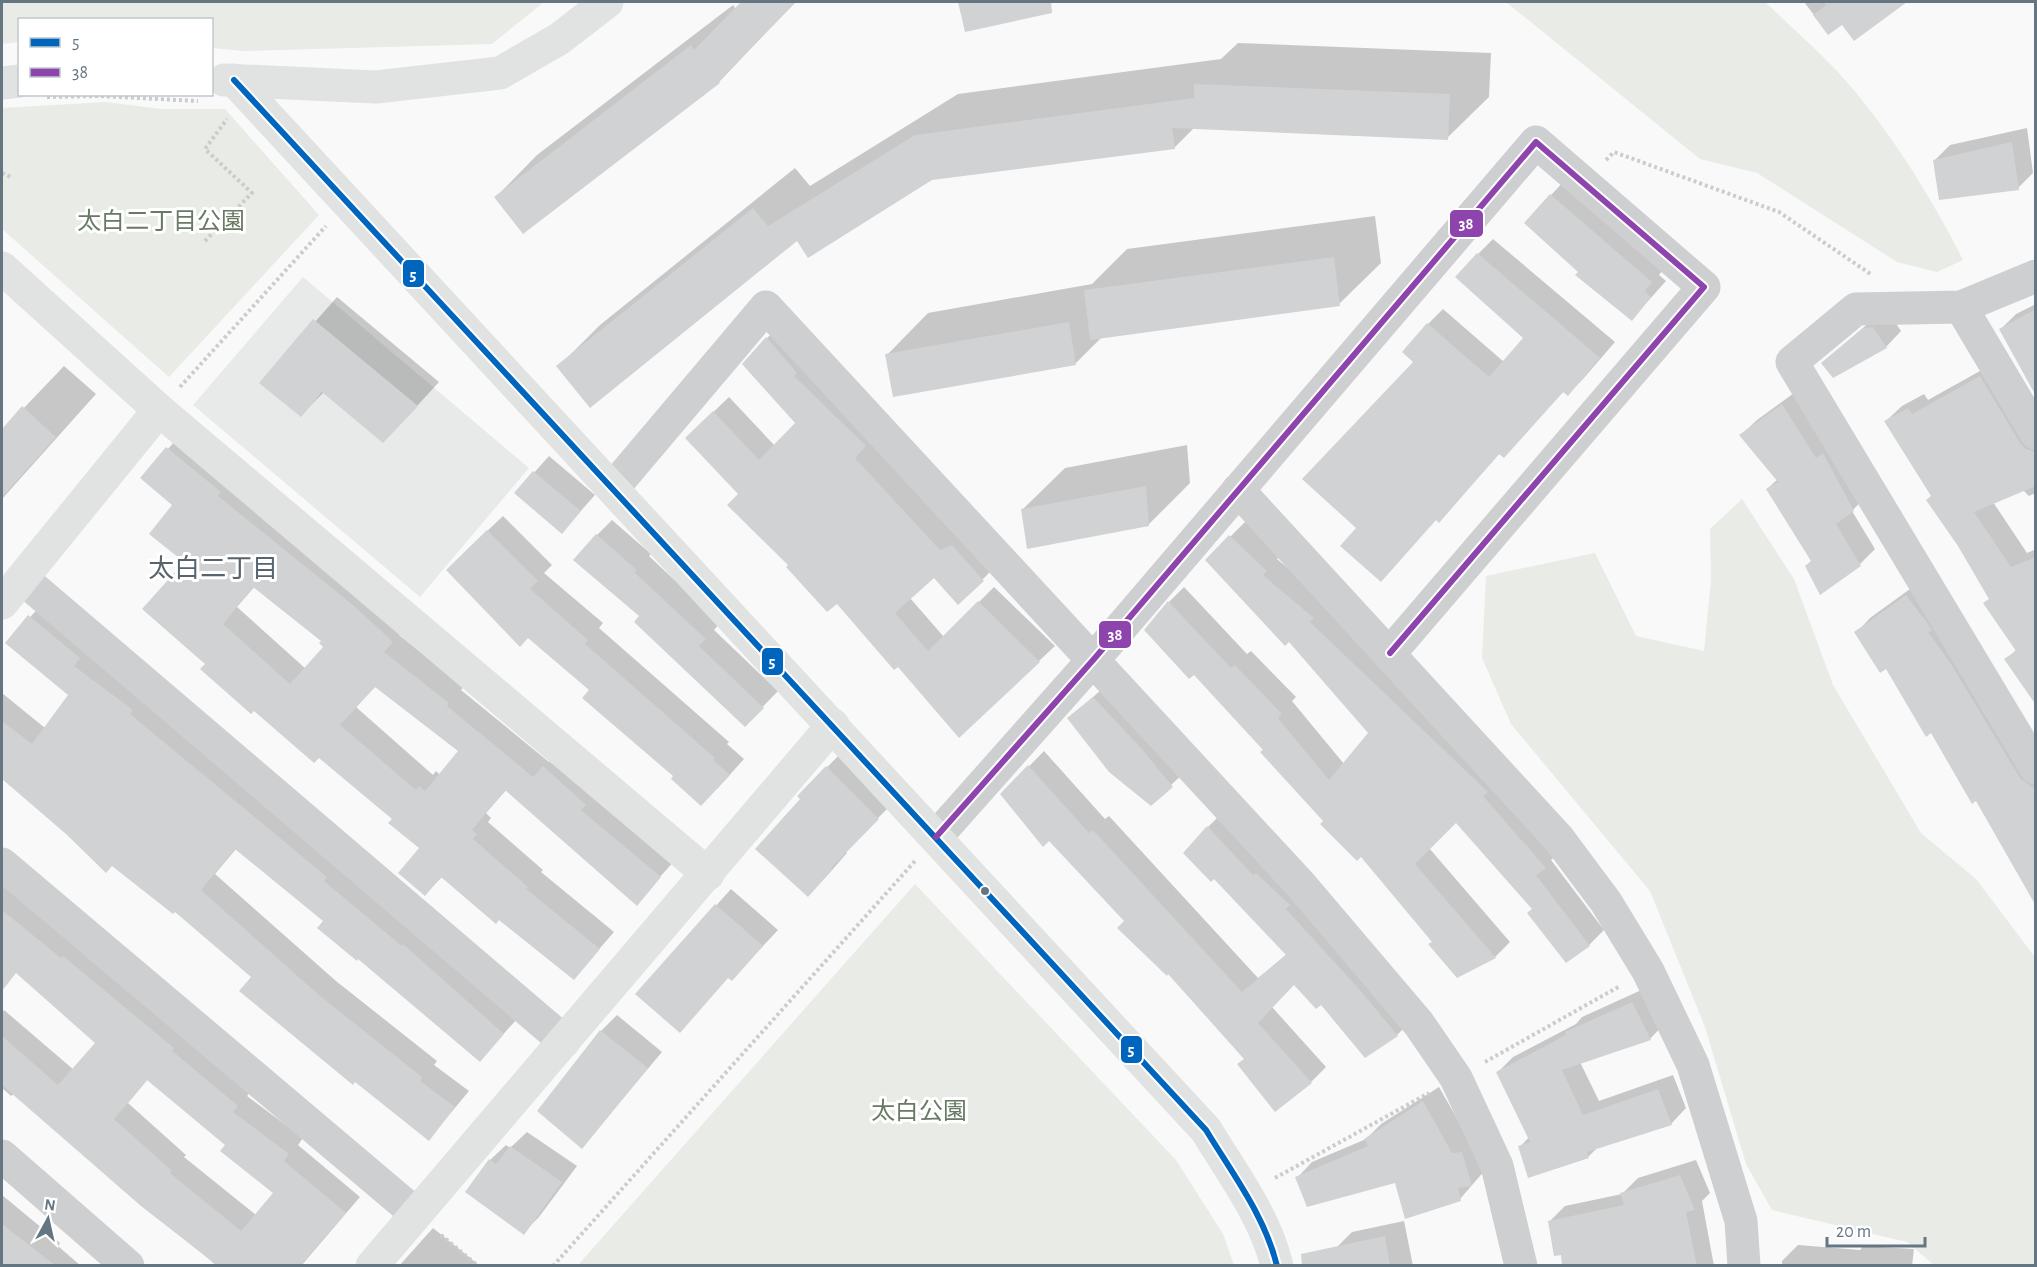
<svg xmlns="http://www.w3.org/2000/svg" width="2037" height="1267" font-family="'Alegreya Sans','Noto Sans JP',sans-serif">
<style>
.built{fill:#e8e9e9}
.green{fill:#e8ebe6}
.shadow{fill:#0003;fill-rule:evenodd}
.building{fill:#d0d2d3;fill-rule:evenodd}
.lines{fill:none;stroke-linecap:round;stroke-linejoin:round}
.path{stroke:#cbcccd;stroke-width:4;stroke-dasharray:3 3;stroke-linecap:butt}
.street{stroke:#cecfd0;stroke-width:33}
.secondary{stroke:#e1e2e2;stroke-width:33}
.bus-1-casing{stroke:#fff;stroke-width:10}
.bus-2-casing{stroke:#fff;stroke-width:10}
.bus-1{stroke:#0065bd;stroke-width:6}
.bus-2{stroke:#8e44ad;stroke-width:6}
.bus-dot{fill:#657683;stroke:#fff;stroke-width:2}
.labels{text-anchor:middle;stroke-width:6;stroke-linejoin:round;paint-order:stroke}
.park-label{font-size:24px;fill:#687a64;stroke:#fff}
.neighbourhood-label{font-size:26px;fill:#57646e;stroke:#fff}
.line-badge{stroke:#fff;stroke-width:2}
.badge-label{font-size:16px;text-anchor:middle;font-weight:bold;fill:#fff}
</style>
<rect width="100%" height="100%" fill="#f9f9f9"/>
<polygon class="built" points="303,277 529,468 420,597 193,405"/>
<g class="green">
<polygon points="2,2 544,2 492,44 243,51 212,48 212,20 20,20 19,42 2,44"/>
<path d="M1506,2H1765C1789,25 1814,47 1837,71C1886,124 1931,196 1963,260L1937,272L1897,262L1757,173L1700,159Z"/>
<polygon points="106,102 161,109 225,109 319,215 169,377 2,229 2,108"/>
<polygon points="1742,499 1794,579 1833,685 1921,833 1976,879 2035,957 2035,1265 1934,1265 1907,1242 1772,1210 1746,1164 1705,1027 1650,891 1511,724 1482,658 1486,576 1595,553 1636,636 1704,651 1711,580 1710,529"/>
<polygon points="915,884 1176,1160 1223,1234 1234,1265 578,1265"/>
</g>
<g class="shadow">
<polygon points="743,2 795,2 719,82 523,232 496,197 537,155 733,5 736,9"/>
<polygon points="960,2 1042,2 1027,17 966,30"/>
<polygon points="1804,2 1905,2 1842,23 1828,33"/>
<polygon points="1238,43 1491,53 1489,97 1447,138 1195,127 1174,148 932,179 798,238 558,367 600,325 795,168 810,186 958,94 1221,59"/>
<polygon points="2027,128 2033,173 2018,188 1935,160 1950,145"/>
<polygon points="1566,179 1666,266 1659,275 1666,281 1632,319 1526,222"/>
<polygon points="1375,216 1381,263 1339,304 1102,337 1075,364 887,355 928,313 1092,284 1127,249"/>
<polygon points="1493,239 1615,342 1583,379 1568,394 1564,391 1504,456 1500,453 1439,521 1437,519 1358,528 1415,362 1404,352 1428,324 1443,309 1504,362 1525,338 1478,254"/>
<polygon points="337,297 439,382 406,418 324,392 301,415 261,383"/>
<polygon points="2036,304 2036,391 2001,329 2016,314"/>
<polygon points="1880,313 1889,313 1901,331 1886,347 1823,363"/>
<polygon points="782,323 994,568 978,584 934,576 910,598 944,637 994,587 1055,646 959,736 898,665 837,602 740,494 702,423 729,397 775,446 797,423 767,338"/>
<polygon points="1996,362 2036,428 2036,493 2029,496 2023,490 1993,502 2027,553 2036,549 2036,682 2006,660 2017,649 1932,496 1886,421 1902,406 1924,394 1928,400"/>
<polygon points="64,366 96,394 2,499 2,431"/>
<polygon points="1798,390 1868,494 1852,511 1875,549 1860,564 1813,561 1767,489 1778,479 1741,435 1757,420"/>
<path d="M183,432L408,625L399,635L464,686L461,690L549,762L560,751L675,860L636,904L507,789L486,813L491,818L488,822L543,870L541,872L614,932L574,978L443,876L425,894L421,848L394,819L207,664L174,505L142,478ZM255,586L323,641L325,647L306,669L237,607ZM376,686L460,751L440,775L436,771L433,775L356,707Z"/>
<polygon points="1187,445 1190,483 1148,525 1023,509 1065,468"/>
<polygon points="549,456 595,495 562,532 516,493"/>
<polygon points="503,516 552,565 544,573 603,623 599,628 729,742 727,744 744,759 717,789 675,776 463,554"/>
<polygon points="612,520 651,554 649,556 720,623 714,630 778,691 745,725 641,616 597,535"/>
<polygon points="1246,521 1281,555 1277,559 1328,602 1560,852 1551,860 1604,930 1589,945 1533,908 1457,821 1429,848 1510,942 1495,957 1433,941 1362,855 1325,821 1265,750 1169,602 1184,587 1247,654 1251,651 1296,697 1292,701 1344,764 1370,733 1289,640 1207,560"/>
<polygon points="1921,581 2036,764 2036,848 1976,798 1887,667 1856,633 1870,618"/>
<polygon points="45,601 518,1018 480,1060 325,921 236,849 215,874 336,981 437,1061 434,1065 469,1091 429,1139 253,977 175,910 67,833 2,777 2,693 45,728 70,695 7,642"/>
<polygon points="1109,683 1187,770 1151,804 1069,718"/>
<polygon points="1044,751 1105,819 1109,816 1258,978 1287,954 1208,827 1223,812 1412,1020 1397,1035 1322,1003 1295,983 1272,1007 1326,1067 1311,1082 1245,1058 1126,921 1049,839 1002,794"/>
<polygon points="842,752 893,803 845,851 847,853 824,879 801,794"/>
<path d="M2,883L252,1090L247,1096L303,1138L298,1145L360,1197L301,1266H217L14,1094L11,1096L2,1088V1013L4,1010L74,1070L97,1043L16,971L10,972L2,980ZM148,1079L227,1145L276,1193L256,1215L184,1157L186,1155L128,1103Z"/>
<polygon points="731,889 778,930 732,979 729,977 637,994"/>
<polygon points="1648,987 1665,1023 1650,1039 1580,1062 1599,1101 1673,1075 1686,1108 1671,1124 1598,1147 1589,1156 1529,1176 1520,1147 1529,1137 1498,1072 1513,1057 1576,1024 1582,1017"/>
<polygon points="617,1015 662,1052 582,1147 540,1111 601,1031"/>
<polygon points="1439,1087 1486,1169 1460,1199 1396,1181 1297,1178 1312,1162 1366,1139 1381,1124"/>
<polygon points="527,1132 577,1166 539,1217 523,1233 490,1160 506,1145 510,1148"/>
<polygon points="1696,1160 1710,1193 1702,1201 1714,1266 1633,1266 1549,1222 1565,1206 1622,1194 1638,1178"/>
<polygon points="2,1195 60,1243 58,1246 81,1266 2,1266"/>
<polygon points="1404,1221 1413,1266 1339,1266 1337,1247 1352,1232"/>
<polygon points="433,1228 480,1266 399,1266"/>
<polygon points="1798,1245 1860,1250 1863,1246 1914,1249 1912,1266 1782,1266 1782,1261"/>
</g>
<g class="building">
<polygon points="741,2 796,2 719,81 720,83 523,234 494,197 691,45 694,50"/>
<polygon points="958,2 1051,2 1052,13 965,32"/>
<polygon points="1823,2 1907,2 1854,41 1842,25 1828,35 1813,15 1826,5"/>
<polygon points="1194,84 1450,94 1448,140 1172,128 1175,149 932,180 808,258 797,241 590,408 556,366 753,208 768,226 915,135 1194,98"/>
<polygon points="2012,142 2019,190 1939,200 1933,160"/>
<polygon points="1550,194 1652,282 1645,291 1651,297 1632,321 1575,275 1578,272 1524,223"/>
<polygon points="1477,253 1600,358 1568,396 1563,392 1504,458 1499,454 1439,523 1436,520 1381,582 1340,546 1356,528 1302,479 1413,362 1402,352 1427,323 1489,377 1523,338 1455,277"/>
<polygon points="1334,257 1340,306 1090,340 1084,290"/>
<polygon points="2036,309 2036,396 1999,329"/>
<polygon points="313,319 418,406 383,443 322,392 301,417 259,383"/>
<polygon points="1069,322 1076,365 893,397 885,354"/>
<polygon points="1873,327 1887,348 1833,378 1821,363 1863,328"/>
<polygon points="766,337 797,373 794,376 866,446 855,458 940,550 952,545 984,581 958,605 934,578 895,613 928,651 978,601 1040,662 959,738 898,667 894,670 837,604 827,612 786,567 788,565 727,505 738,494 685,438 713,411 759,460 795,423 742,364"/>
<polygon points="1980,376 2020,443 2026,449 2036,452 2036,486 1974,512 2011,567 2036,557 2036,705 2004,659 2016,651 1983,603 1989,599 1958,546 1926,500 1931,496 1884,421 1908,408 1912,414"/>
<polygon points="1782,404 1816,458 1823,453 1854,511 1836,524 1861,566 1820,595 1805,566 1811,561 1766,489 1778,482 1739,435"/>
<polygon points="22,406 56,437 2,497 2,429"/>
<path d="M166,447L221,492L218,496L353,605L393,642L384,652L449,703L447,706L533,777L543,766L586,805L581,810L661,877L637,906L505,790L472,830L477,834L473,839L528,887L526,889L600,949L574,980L499,920L496,924L441,877L425,896L398,873L419,848L388,823L392,819L319,758L314,763L254,711L251,714L200,669L205,664L142,609L184,562L149,534L172,505L140,478ZM253,587L321,641L319,643L323,647L290,684L223,624ZM375,687L458,751L425,791L419,786L416,790L340,725Z"/>
<polygon points="533,471 581,511 562,534 514,493"/>
<polygon points="1146,486 1149,526 1027,549 1021,509"/>
<polygon points="487,530 538,581 530,589 588,640 585,644 715,758 713,760 730,775 701,806 671,779 673,776 582,698 589,690 528,638 520,647 446,570"/>
<polygon points="596,534 637,570 634,572 706,639 699,646 764,708 745,727 634,622 639,616 573,560"/>
<polygon points="1229,535 1267,571 1263,575 1314,618 1310,622 1488,792 1483,796 1546,868 1536,875 1590,946 1566,963 1527,913 1532,909 1456,823 1415,864 1496,958 1457,978 1428,944 1432,942 1361,857 1357,861 1320,824 1323,821 1260,752 1263,750 1194,675 1189,679 1144,630 1168,601 1231,668 1235,665 1282,714 1278,718 1329,780 1368,733 1289,642 1285,646 1205,560"/>
<polygon points="1906,595 1928,624 1932,631 1928,632 1951,664 2020,778 2036,790 2036,906 1976,801 1972,804 1931,733 1926,737 1886,669 1880,673 1854,632"/>
<polygon points="28,615 80,658 74,666 133,710 130,714 327,877 324,881 402,946 403,944 504,1034 480,1062 358,959 357,961 317,928 323,921 235,849 201,890 320,996 422,1077 420,1081 455,1107 429,1141 355,1082 353,1085 239,991 251,977 175,912 173,914 112,866 106,873 66,834 2,779 2,721 32,744 68,695 5,643"/>
<polygon points="1093,697 1141,748 1173,787 1151,806 1109,772 1067,718"/>
<polygon points="1028,765 1089,833 1093,830 1242,992 1286,955 1214,879 1211,882 1183,853 1207,826 1253,875 1256,873 1290,905 1286,909 1359,989 1398,1036 1365,1058 1321,1005 1316,1009 1294,985 1258,1023 1312,1083 1275,1112 1237,1064 1244,1059 1168,974 1167,976 1117,928 1124,921 1049,841 1043,847 1000,794"/>
<polygon points="826,766 879,819 831,868 833,869 808,897 755,849 800,799 797,796 800,793"/>
<polygon points="715,904 763,946 732,981 728,978 680,1033 635,994"/>
<path d="M2,910L61,958L63,956L174,1048L172,1051L238,1106L233,1112L289,1154L284,1161L346,1213L300,1266H218L141,1206L2,1085V1036L58,1085L95,1043L16,973L2,991ZM147,1080L225,1145L220,1151L273,1193L241,1231L170,1173L172,1171L114,1119Z"/>
<polygon points="1632,1002 1651,1040 1562,1070 1583,1115 1658,1089 1672,1125 1587,1152 1589,1158 1528,1178 1518,1146 1530,1142 1496,1072 1566,1035 1565,1032"/>
<polygon points="600,1030 648,1068 582,1149 537,1111"/>
<polygon points="1423,1101 1452,1153 1462,1152 1472,1186 1458,1188 1461,1201 1405,1219 1395,1183 1307,1207 1295,1177 1368,1146 1364,1139"/>
<polygon points="510,1146 562,1182 524,1235 465,1192 489,1159 496,1164"/>
<polygon points="1680,1175 1695,1210 1686,1212 1697,1266 1562,1266 1561,1255 1554,1256 1548,1221 1624,1205 1620,1193"/>
<polygon points="2,1224 56,1266 2,1266"/>
<polygon points="1385,1236 1390,1266 1302,1266 1301,1254"/>
</g>
<g class="lines">
<g class="path">
<polyline points="47,97 99,96 198,101"/>
<polyline points="1606,160 1614,152 1779,212 1872,275"/>
<polyline points="2,173 13,178"/>
<polyline points="205,241 252,193 205,149 227,119"/>
<polyline points="180,387 326,226"/>
<polyline points="1485,1062 1620,986"/>
<polyline points="1275,1178 1429,1093"/>
<polyline points="441,1235 478,1266"/>
<polyline points="553,1266 915,861"/>
</g>
<g class="street">
<polyline points="2036,276 1961,307 1856,309 1792,362 2036,768"/>
<polyline points="1961,307 2036,433"/>
<polyline points="613,488 766,307 1300,884 1419,1024 1456,1078 1497,1166 1521,1266"/>
<polyline points="1238,490 1559,839 1606,902 1648,971 1693,1065 1741,1221 1744,1266"/>
<polyline points="23,579 564,1041"/>
<polyline points="936,837 1094,659 1536,142 1704,287 1390,653"/>
<polyline points="2,864 415,1213"/>
<polyline points="2,1156 128,1266"/>
</g>
<g class="secondary">
<polyline points="224,80 376,87 500,73 559,39 607,2"/>
<path d="M234,80L1206,1130C1232,1173 1265,1216 1277,1266"/>
<polyline points="2,83 20,81"/>
<polyline points="2,268 159,410 708,874"/>
<polyline points="2,603 159,410"/>
<polyline points="372,1266 833,725"/>
</g>
<g class="bus-1-casing">
<path id="bus-1" d="M234,80L1206,1130C1232,1173 1265,1216 1277,1266"/>
</g>
<g class="bus-2-casing">
<polyline id="bus-2" points="936,837 1094,659 1536,142 1704,287 1390,653"/>
</g>
<use href="#bus-1" class="bus-1"/>
<use href="#bus-2" class="bus-2"/>
</g>
<circle class="bus-dot" cx="985" cy="891" r="5"/>
<g class="labels">
<g class="park-label">
<text x="161" y="229">太白二丁目公園</text>
<text x="919" y="1119">太白公園</text>
</g>
<g class="neighbourhood-label">
<text x="213" y="577">太白二丁目</text>
</g>
</g>
<g class="line-badge">
<rect x="1449" y="209" width="35" height="29" rx="6" fill="#8e44ad"/>
<rect x="402" y="259" width="23" height="29" rx="6" fill="#0065bd"/>
<rect x="1098" y="620" width="34" height="29" rx="6" fill="#8e44ad"/>
<rect x="761" y="647" width="23" height="29" rx="6" fill="#0065bd"/>
<rect x="1120" y="1035" width="23" height="29" rx="6" fill="#0065bd"/>
</g>
<g class="badge-label">
<text x="1466" y="229">38</text>
<text x="413" y="280">5</text>
<text x="1115" y="640">38</text>
<text x="772" y="667">5</text>
<text x="1131" y="1055">5</text>
</g>
<rect width="2037" height="1267" fill="none" stroke="#657683" stroke-width="6"/>
<rect x="18" y="18" width="195" height="78" fill="#ffffff" stroke="#c1c8cd" stroke-width="1.5"/>
<rect x="30" y="38" width="30" height="9" fill="#0065bd" stroke="#c1c8cd" stroke-width="1.5"/>
<text x="72" y="48" font-size="18" fill="#657683">5</text>
<rect x="30" y="68" width="30" height="9" fill="#8e44ad" stroke="#c1c8cd" stroke-width="1.5"/>
<text x="72" y="78" font-size="18" fill="#657683">38</text>
<g transform="translate(48 1219) rotate(8)" stroke="#ffffff" stroke-width="4.5" paint-order="stroke">
<path d="M0-4.5L10 22L0 15L-10 22Z" fill="#657683"/>
<text y="-9" font-size="16" font-weight="bold" text-anchor="middle" fill="#657683">N</text>
</g>
<path d="M1827 1237v9h98v-9" fill="none" stroke="#657683" stroke-width="3"/>
<text x="1836" y="1237" font-size="18" fill="#657683" stroke="#ffffff" stroke-width="4.5" paint-order="stroke">20 m</text>
</svg>
